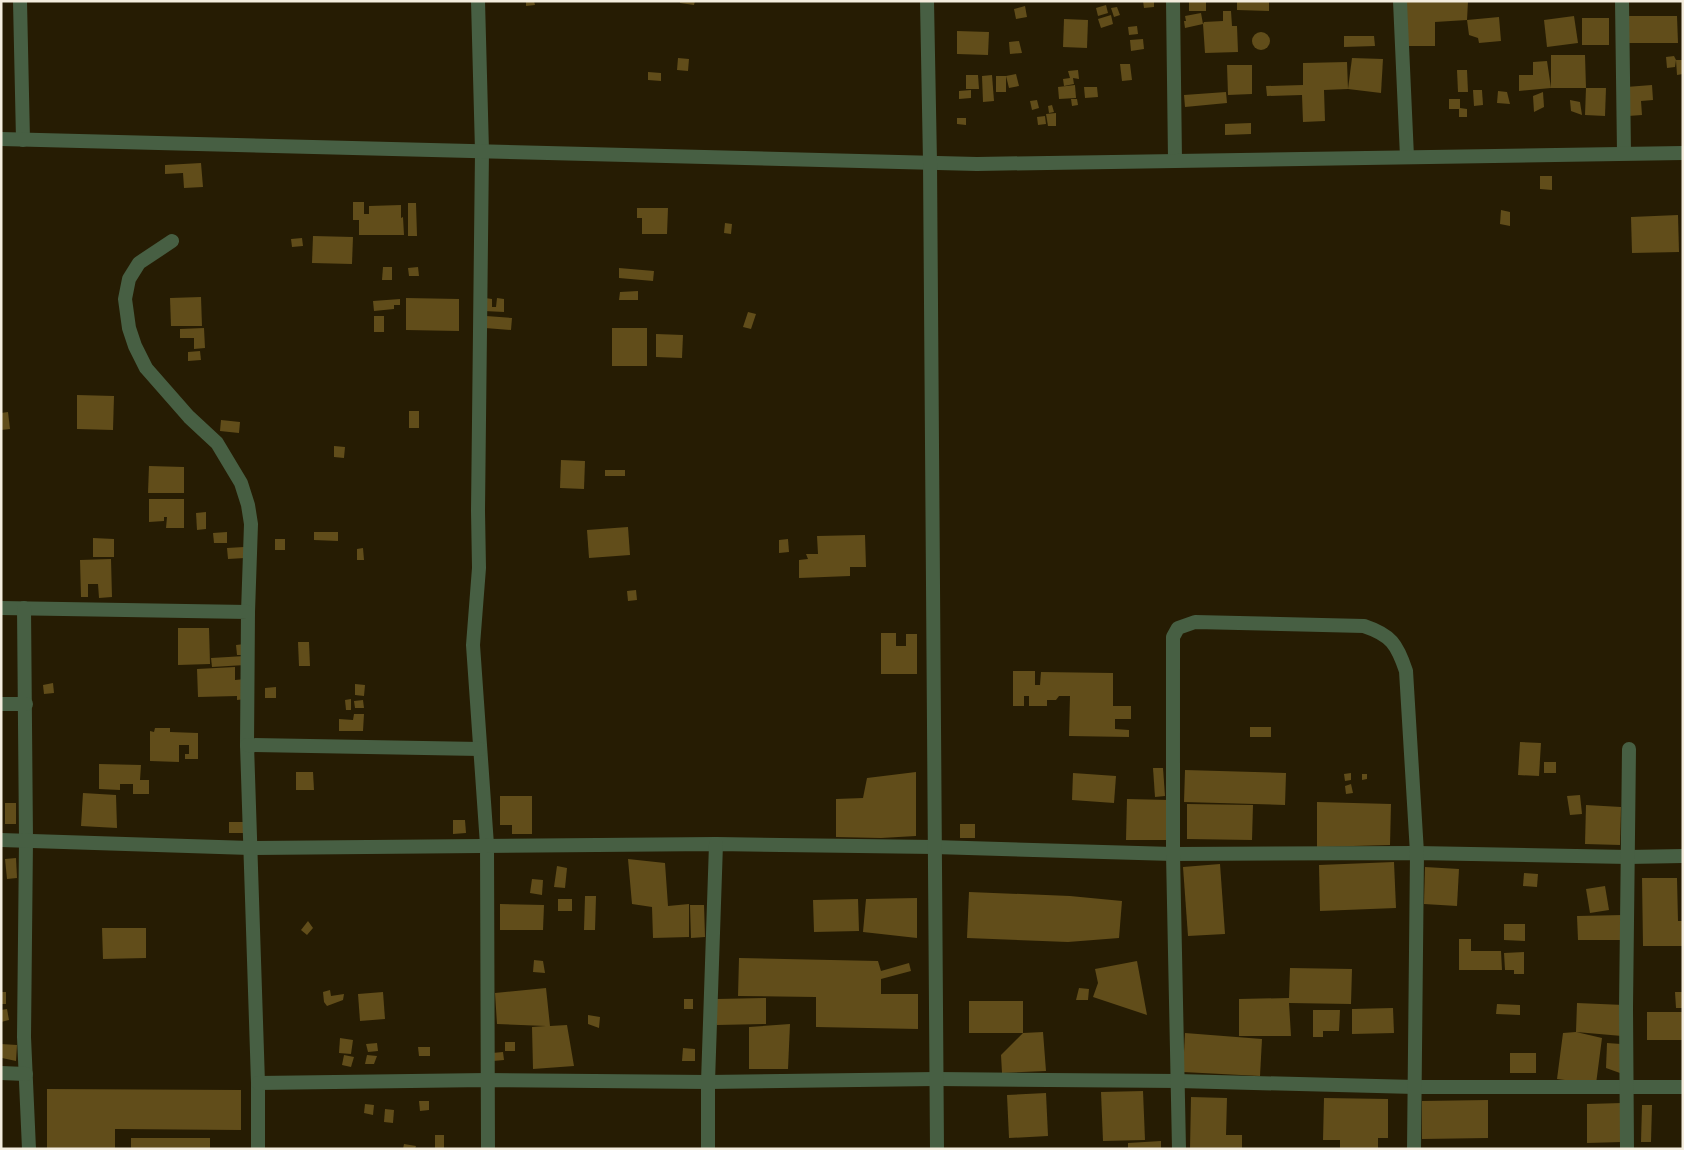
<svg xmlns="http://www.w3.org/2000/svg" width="1684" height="1150" font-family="Figtree,sans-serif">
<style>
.building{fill:#614d1a}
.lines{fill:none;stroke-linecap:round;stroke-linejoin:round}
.minor{stroke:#475f43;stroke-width:14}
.tertiary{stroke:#475f43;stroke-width:14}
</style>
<rect width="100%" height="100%" fill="#261c03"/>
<g class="building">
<polygon points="526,1 534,1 535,5 526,6"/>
<polygon points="680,1 695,1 694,5 680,3"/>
<polygon points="1143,1 1154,1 1154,7 1144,8"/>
<rect x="1189" y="1" width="17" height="10"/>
<polygon points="1237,1 1269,1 1269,11 1237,10"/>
<polygon points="1405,1 1468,1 1467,20 1499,17 1501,41 1479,43 1478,38 1469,35 1467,20 1435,22 1435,46 1406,46"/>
<polygon points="1106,5 1108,13 1098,16 1096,8"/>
<polygon points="1025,6 1027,17 1016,19 1014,9"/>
<polygon points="1117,7 1120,15 1114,17 1111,8"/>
<polygon points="1223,11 1231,11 1232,26 1237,26 1238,52 1205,53 1203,24 1185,28 1184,21 1186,21 1185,16 1201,13 1203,24 1204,22 1223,21"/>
<polygon points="1111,15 1113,24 1101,28 1098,19"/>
<polygon points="1574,16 1578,43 1547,47 1544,20"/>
<polygon points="1628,16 1677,16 1678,43 1628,43"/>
<rect x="1582" y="18" width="27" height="27"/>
<polygon points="1064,19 1088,20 1087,48 1063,47"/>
<polygon points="1137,26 1138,34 1129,35 1128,27"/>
<polygon points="957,31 989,32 988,55 957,54"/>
<circle cx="1261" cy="41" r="9"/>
<polygon points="1344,36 1374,36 1375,46 1344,47"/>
<polygon points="1143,39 1144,49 1131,51 1130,40"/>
<polygon points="1019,41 1022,53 1010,54 1009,42"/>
<polygon points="1551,55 1585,55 1586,88 1551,88 1519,91 1519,75 1533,75 1533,62 1547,61 1551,88"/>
<polygon points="1674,56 1676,60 1683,60 1683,74 1677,75 1676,60 1675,67 1667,68 1666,57"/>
<polygon points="678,58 689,59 688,71 677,70"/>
<polygon points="1352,58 1383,59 1381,93 1348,89"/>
<polygon points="1347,62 1348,89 1324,90 1325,121 1303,122 1302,95 1267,96 1266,86 1303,85 1303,63"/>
<polygon points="1120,64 1130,64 1132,80 1122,81"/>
<polygon points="1227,65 1252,65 1252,94 1228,95"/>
<polygon points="1078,70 1079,79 1073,78 1074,84 1064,86 1063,79 1070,78 1068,71"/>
<polygon points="1457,70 1467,70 1468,92 1458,92"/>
<polygon points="648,72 661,73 661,81 648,80"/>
<polygon points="1016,74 1019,86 1009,88 1006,76"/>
<polygon points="966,75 978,75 979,89 966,89"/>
<polygon points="992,75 994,101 983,102 982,76"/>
<rect x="996" y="76" width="10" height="16"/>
<polygon points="1075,85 1076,98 1059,99 1058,87"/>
<polygon points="1652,85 1653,100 1641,101 1642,115 1628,116 1626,87"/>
<polygon points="1084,87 1097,87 1098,97 1085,98"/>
<polygon points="1586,88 1606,88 1605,116 1585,115"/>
<polygon points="971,90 971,98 959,99 959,91"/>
<polygon points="1473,90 1482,90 1483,105 1474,106"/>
<polygon points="1498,91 1507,92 1510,104 1497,103"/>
<polygon points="1226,92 1227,103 1185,107 1184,95"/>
<polygon points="1543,92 1544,107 1534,112 1533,96"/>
<polygon points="1071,99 1077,99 1078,105 1072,106"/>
<polygon points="1449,99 1460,99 1460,108 1467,109 1467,117 1459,117 1459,109 1449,109"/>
<polygon points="1037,100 1039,108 1032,110 1030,101"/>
<polygon points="1570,100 1580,102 1582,115 1571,111"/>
<polygon points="1052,105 1054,112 1049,113 1048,106"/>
<polygon points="1056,113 1056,126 1048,126 1046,114"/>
<polygon points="1045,116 1046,124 1038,125 1037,117"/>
<polygon points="957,118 966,118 966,125 957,124"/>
<polygon points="1251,123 1251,134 1225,135 1225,124"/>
<polygon points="201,163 203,187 184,188 183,173 165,174 165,165"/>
<polygon points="1540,176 1552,176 1552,190 1540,189"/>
<polygon points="353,202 364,202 364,214 369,214 369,206 401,205 401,218 403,217 404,235 359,235 359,220 353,220"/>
<polygon points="408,203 416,203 417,236 408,236"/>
<polygon points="637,208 668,208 667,234 642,234 642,218 637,218"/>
<polygon points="1501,210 1510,212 1510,226 1500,224"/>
<polygon points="1678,215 1679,252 1632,253 1631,217"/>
<polygon points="725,223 732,224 731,234 724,233"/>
<polygon points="313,236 353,237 352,264 312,263"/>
<polygon points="302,238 303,246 292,247 291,239"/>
<polygon points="383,267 392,267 392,280 382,280"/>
<polygon points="418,267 419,276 409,276 408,268"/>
<polygon points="619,268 654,271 653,281 619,278"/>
<polygon points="638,291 638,300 619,300 620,292"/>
<polygon points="201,297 202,326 171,326 170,298"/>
<polygon points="406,298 459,299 459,331 406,330"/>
<polygon points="485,298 492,299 492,307 496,307 497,298 504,299 504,312 484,311"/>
<polygon points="400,299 400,305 394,305 394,309 374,311 373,301"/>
<polygon points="748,312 756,314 751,329 743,327"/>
<rect x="374" y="316" width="10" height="16"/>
<polygon points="486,316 512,318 511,330 485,328"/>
<polygon points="204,328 205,348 194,349 194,338 180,338 180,329"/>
<rect x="612" y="328" width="35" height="38"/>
<polygon points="656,334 683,335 682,358 656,357"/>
<polygon points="200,351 201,360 188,361 188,352"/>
<polygon points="77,395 114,396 113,430 77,429"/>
<rect x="409" y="411" width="10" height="17"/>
<polygon points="8,412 10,429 1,430 1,413"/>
<polygon points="221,420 240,422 239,433 220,431"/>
<polygon points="334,446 345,447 344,458 334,457"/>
<polygon points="561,460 585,461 584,489 560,488"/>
<polygon points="149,466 184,467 184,493 148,493"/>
<rect x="605" y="470" width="20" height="6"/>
<polygon points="149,499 184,499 184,528 166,528 167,517 164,517 164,521 149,522"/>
<polygon points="206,512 206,529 197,530 196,513"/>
<polygon points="628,527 630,555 589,558 587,530"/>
<polygon points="227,532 227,543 214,543 213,533"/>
<polygon points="314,532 338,532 338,541 314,540"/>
<polygon points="865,535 866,567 850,567 850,576 799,578 799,560 808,559 806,554 818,554 817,536"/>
<polygon points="93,538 114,539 114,557 93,557"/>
<rect x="275" y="539" width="10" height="11"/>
<polygon points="788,539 789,552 779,553 779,540"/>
<polygon points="244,547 245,558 228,559 227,548"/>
<polygon points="363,548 364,560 357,560 357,549"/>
<polygon points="111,559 112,597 99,598 98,584 88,584 88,597 81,597 80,560"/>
<polygon points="636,590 637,600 628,601 627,591"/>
<polygon points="178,628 209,628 210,664 178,665"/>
<polygon points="881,633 896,633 896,646 906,646 906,634 917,634 917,674 881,674"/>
<polygon points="298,642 309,642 310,666 299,666"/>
<polygon points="245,644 245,655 237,655 236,645"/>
<polygon points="245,656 245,665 212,667 211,658"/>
<polygon points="235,667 235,680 246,679 246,699 237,700 237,696 198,697 197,669"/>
<polygon points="1013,671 1035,671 1035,685 1040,685 1041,672 1113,673 1113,706 1131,706 1131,719 1115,719 1115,729 1129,730 1129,737 1069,736 1070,696 1059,696 1056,700 1047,700 1047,706 1029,706 1029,696 1024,696 1024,706 1013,706"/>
<polygon points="53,683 54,693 44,694 43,685"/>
<polygon points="355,684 365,685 364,696 355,695"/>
<polygon points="276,687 276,698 265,698 265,688"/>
<polygon points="351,699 351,710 346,710 345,700"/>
<polygon points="363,700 364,708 355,708 354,701"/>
<polygon points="354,714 364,714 363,731 339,731 339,719 353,720"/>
<rect x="1250" y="727" width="21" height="10"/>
<polygon points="155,728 170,728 170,732 198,733 198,759 185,759 185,754 189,754 189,745 179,745 179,762 150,761 150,731 154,732"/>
<polygon points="1520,742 1541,743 1539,776 1518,775"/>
<rect x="1544" y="762" width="12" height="11"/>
<polygon points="99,764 141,765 140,780 149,780 149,794 133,794 133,784 120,784 120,790 99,789"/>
<polygon points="1153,768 1163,768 1165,796 1155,797"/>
<polygon points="1185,770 1286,773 1285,805 1184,802"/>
<polygon points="296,772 313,772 314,790 296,790"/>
<polygon points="916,772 916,836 881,838 836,837 836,799 863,798 867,778"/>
<polygon points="1073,773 1116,776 1114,803 1072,800"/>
<polygon points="1351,773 1351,780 1345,781 1344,774"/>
<polygon points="1362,774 1367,774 1367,779 1362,780"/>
<polygon points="1351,784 1353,793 1346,794 1345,786"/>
<polygon points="83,793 116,795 117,828 81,826"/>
<polygon points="1580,795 1582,814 1570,815 1567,796"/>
<polygon points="500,796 532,796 532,834 512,834 512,825 500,825"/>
<polygon points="1127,799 1169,800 1168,840 1126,840"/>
<polygon points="1317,802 1391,804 1390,845 1317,847"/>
<rect x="5" y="803" width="11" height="21"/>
<polygon points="1187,804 1253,805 1252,840 1187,839"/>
<polygon points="1586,805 1621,807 1620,845 1585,844"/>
<polygon points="453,820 465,820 466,833 453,834"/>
<rect x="229" y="822" width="17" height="11"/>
<rect x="960" y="824" width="15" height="14"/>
<polygon points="16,858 17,878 7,879 5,859"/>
<polygon points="628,859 665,863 668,906 689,904 689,937 653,938 652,907 632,904"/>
<polygon points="1394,862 1396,908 1320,911 1319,865"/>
<polygon points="1220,864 1225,934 1188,936 1183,867"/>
<polygon points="557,866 567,868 565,888 554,887"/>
<polygon points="1425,867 1459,869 1457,906 1424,904"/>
<polygon points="1524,873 1538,874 1537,887 1523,886"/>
<polygon points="1642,878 1677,878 1678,921 1683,921 1683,946 1643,946"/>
<polygon points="532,879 543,880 542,895 530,893"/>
<polygon points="1605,886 1609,910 1590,913 1586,889"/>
<polygon points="969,892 1070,896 1122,901 1119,938 1068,942 967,938"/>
<polygon points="585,896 596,896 595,930 584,930"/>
<polygon points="917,898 917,938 863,932 866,899"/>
<rect x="558" y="899" width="14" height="12"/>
<polygon points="858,899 859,931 814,932 813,900"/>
<polygon points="500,904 544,905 543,930 500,930"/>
<polygon points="690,905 704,905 705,937 691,938"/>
<polygon points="1623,915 1624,940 1578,940 1577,916"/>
<polygon points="308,921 313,928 307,935 301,930"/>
<polygon points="1504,924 1525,924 1525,941 1504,940"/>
<polygon points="102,928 146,928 146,958 103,959"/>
<polygon points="1459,939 1471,939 1471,951 1501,951 1502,970 1459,970"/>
<polygon points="1524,952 1524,974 1514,974 1514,970 1505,970 1504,953"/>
<polygon points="739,958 878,961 881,971 909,963 911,971 881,979 881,994 918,994 918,1029 816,1027 816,997 738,996"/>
<polygon points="534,960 543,961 545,973 533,972"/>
<polygon points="1137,961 1147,1015 1093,997 1098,983 1095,969"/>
<polygon points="1290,968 1352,969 1351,1004 1289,1003 1291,1036 1239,1036 1239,999 1289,998"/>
<polygon points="546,988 550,1026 567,1025 574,1066 533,1069 532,1027 546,1026 497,1024 495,993"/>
<polygon points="1079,988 1089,989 1088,1000 1076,1000"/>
<polygon points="330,990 331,996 344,994 343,1000 327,1006 324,1002 323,992"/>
<rect x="1" y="992" width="5" height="12"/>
<polygon points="383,992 385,1019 360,1021 358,994"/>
<polygon points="1675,992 1683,992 1683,1008 1676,1008"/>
<polygon points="766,998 766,1024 717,1025 717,999"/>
<rect x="684" y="999" width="9" height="10"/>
<polygon points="969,1001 1023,1001 1023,1033 1043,1032 1046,1071 1002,1073 1001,1055 1023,1033 969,1033"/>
<polygon points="1577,1003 1624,1005 1622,1036 1576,1032 1602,1038 1596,1084 1557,1079 1563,1033 1576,1032"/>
<polygon points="1497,1004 1520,1005 1520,1015 1496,1014"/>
<polygon points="1393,1008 1394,1033 1352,1034 1352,1009"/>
<polygon points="7,1009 9,1020 1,1022 1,1010"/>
<polygon points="1313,1010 1340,1010 1339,1031 1323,1031 1323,1037 1313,1037"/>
<rect x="1647" y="1012" width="36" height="28"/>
<polygon points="588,1015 600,1017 599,1028 588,1024"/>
<polygon points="790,1024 788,1069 749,1069 749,1027"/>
<polygon points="1185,1033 1262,1039 1260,1076 1183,1072"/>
<polygon points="340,1038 353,1040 351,1054 339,1053"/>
<rect x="505" y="1042" width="10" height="9"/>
<polygon points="377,1043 378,1051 368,1052 366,1044"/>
<polygon points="1607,1043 1621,1044 1620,1073 1606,1068"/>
<polygon points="1,1044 17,1045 16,1061 2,1058"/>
<polygon points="418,1047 430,1047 430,1056 419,1056"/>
<polygon points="683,1048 695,1049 695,1061 682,1061"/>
<polygon points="503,1052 504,1060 493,1061 492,1053"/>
<rect x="1510" y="1053" width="26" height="20"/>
<polygon points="344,1055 354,1057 351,1067 342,1065"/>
<polygon points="367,1055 377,1056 374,1064 365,1064"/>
<polygon points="47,1089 241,1090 241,1130 115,1129 115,1149 47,1149"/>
<polygon points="1143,1091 1145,1140 1103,1141 1101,1092"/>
<polygon points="1046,1093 1048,1136 1009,1138 1007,1095"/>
<polygon points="1191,1097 1227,1098 1226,1135 1242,1135 1242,1149 1190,1149"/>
<polygon points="1324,1098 1388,1099 1388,1138 1378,1138 1378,1149 1340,1149 1340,1140 1323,1140"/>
<polygon points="1488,1100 1488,1138 1422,1139 1422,1101"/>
<polygon points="419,1101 429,1101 429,1110 420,1111"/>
<polygon points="1622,1103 1622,1142 1587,1143 1587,1104"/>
<polygon points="365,1104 374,1105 373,1115 364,1113"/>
<polygon points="1642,1105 1652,1105 1651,1142 1641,1142"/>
<polygon points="385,1109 394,1110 393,1123 384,1122"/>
<rect x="435" y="1135" width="9" height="14"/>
<rect x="131" y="1138" width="79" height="11"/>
<polygon points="1161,1141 1161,1149 1128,1149 1128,1143"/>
<polygon points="404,1144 416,1146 415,1149 403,1149"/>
</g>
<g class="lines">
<g class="minor">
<polyline points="20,1 23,140"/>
<polyline points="478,1 482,151 478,511 479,568 473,645 487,845 488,1149"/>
<polyline points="1173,1 1175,160"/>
<polyline points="1400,1 1407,157"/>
<polyline points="1622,1 1624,153"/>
<polyline points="1,139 977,164 1683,153"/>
<polyline points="172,241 139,263 129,279 125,299 129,328 135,346 146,368 189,417 217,443 241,483 248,505 251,524 248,612"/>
<polyline points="1,608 248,612 247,745 258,1083 258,1149"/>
<polyline points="24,608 26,840 24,1037 29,1149"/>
<polyline points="1,704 26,704"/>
<polyline points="247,745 480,749"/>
<polyline points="1,840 250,848 716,844 934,847 1173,854 1417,853 1628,857 1683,856"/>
<polyline points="1,1073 26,1074"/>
<polyline points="258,1083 487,1080 708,1082 936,1079 1178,1081 1415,1087 1683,1087"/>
<polyline points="708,1149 708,1082 716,844"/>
<path d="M1179,1149L1173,854V637L1178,628L1195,622L1364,626C1391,635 1397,644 1406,671L1417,853L1414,1149"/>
<polyline points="1627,1149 1626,1008 1629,749"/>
</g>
<polyline class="tertiary" points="927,1 930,162 937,1149"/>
</g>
<rect width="1684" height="1150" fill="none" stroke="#f4edde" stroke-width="5"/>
</svg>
